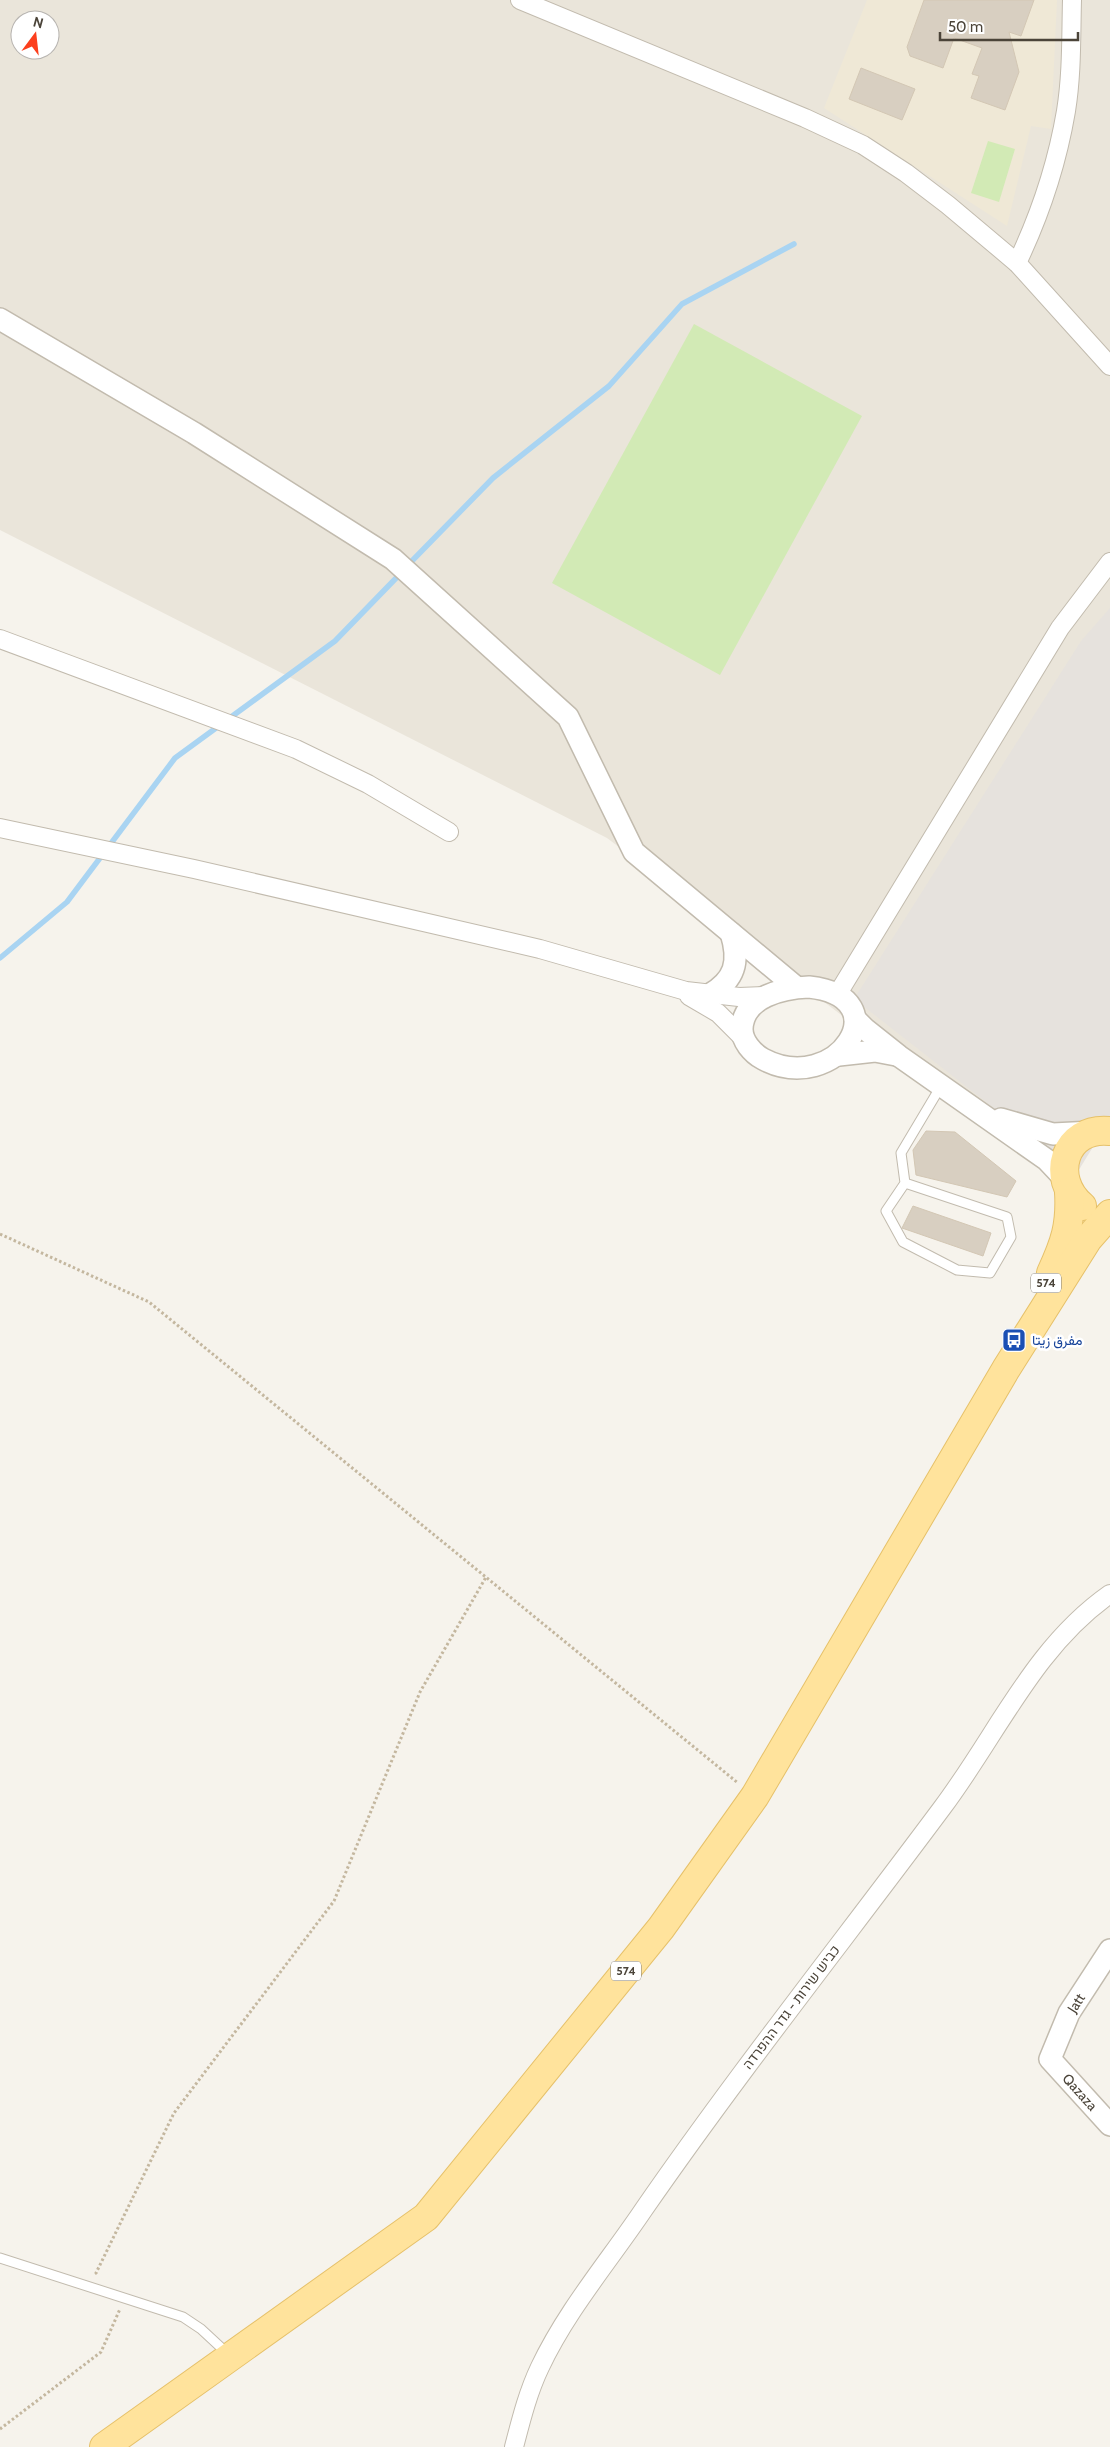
<svg xmlns="http://www.w3.org/2000/svg" width="1110" height="2447" font-family="Cabin,Vazirmatn,Heebo,sans-serif">
<style>
.residential{fill:#eae5da;fill-rule:evenodd}
.industrial{fill:#e6e2dd}
.education{fill:#efe8d6}
.green{fill:#d2eab5}
.lines{fill:none;stroke-linecap:round;stroke-linejoin:round}
.stream{stroke:#a9d4f2;stroke-width:5.5}
.building{fill:#d8cfc1;stroke:#d3c7b4}
.service-casing{stroke:#c2bbae;stroke-width:11}
.minor-casing{stroke:#c2bbae;stroke-width:20}
.tertiary-casing{stroke:#c2bbae;stroke-width:24}
.primary-casing{stroke:#e6c16a;stroke-width:30}
.path{stroke:#c4b79f;stroke-width:3;stroke-dasharray:2.5 2.5;stroke-linecap:butt}
.service{stroke:#fff;stroke-width:9}
.minor{stroke:#fff;stroke-width:18}
.tertiary{stroke:#fff;stroke-width:21}
.primary{stroke:#ffe39c;stroke-width:28}
.labels{text-anchor:middle;stroke-width:5;stroke-linejoin:round;paint-order:stroke}
.shield{fill:#fff;stroke:#817c74;stroke-width:1}
.shield-label{font-size:12px;font-weight:bold;fill:#4b4439}
.transit-label{font-size:14px;fill:#164399;stroke:#fff;text-anchor:start}
.street-label{font-size:14px;fill:#4b4439;stroke:#fff}
</style>
<rect width="100%" height="100%" fill="#f6f3ec"/>
<path class="residential" d="M0,0H1110V1048L1028,1156L607,838L0,530ZM20,20H50V50H20Z"/>
<polygon class="industrial" points="1110,608 1110,1119 1077,1173 854,999 1081,641"/>
<polygon class="education" points="867,0 1057,0 1051,129 1031,126 1007,226 824,108"/>
<g class="green">
<polygon points="988,141 1015,149 999,202 971,193"/>
<polygon points="694,324 862,416 720,675 552,583"/>
</g>
<g class="lines">
<g class="stream">
<polyline points="407,566 493,478 609,386 682,304 794,244"/>
<polyline points="0,958 67,902 175,758 335,641 401,573"/>
</g>
</g>
<g class="building">
<polygon points="924,0 1034,0 1021,36 1009,32 1019,72 1005,110 971,98 979,76 972,74 982,48 954,38 943,68 910,56 907,47"/>
<polygon points="861,68 915,89 902,120 849,99"/>
<polygon points="926,1131 955,1132 1016,1181 1007,1197 916,1175 913,1150"/>
<polygon points="913,1206 991,1233 983,1256 902,1228"/>
</g>
<g class="lines">
<g class="service-casing">
<g id="service">
<polyline points="905,1183 886,1211 903,1242 957,1270 990,1273 1011,1237 1007,1217 905,1183 901,1153 941,1086"/>
<polyline points="0,2258 183,2317 201,2329 229,2355"/>
</g>
</g>
<g class="minor-casing">
<g id="minor">
<polyline points="520,0 805,118 863,145 906,173 948,205 1017,263 1110,366"/>
<path d="M1017,263C1040,215 1057,164 1066,111C1072,74 1071,37 1072,0"/>
<polyline points="0,639 296,749 368,784 449,832"/>
<polyline points="0,828 194,869 540,949 686,991 739,997 766,996"/>
<polyline points="837,995 1060,628 1110,562"/>
<polyline points="689,996 718,1013 745,1040"/>
<path d="M514,2447C521,2420 528,2392 540,2367C567,2310 609,2261 644,2209C739,2072 843,1941 942,1808C997,1735 1034,1647 1110,1594"/>
</g>
</g>
<g class="tertiary-casing">
<g id="tertiary">
<polyline points="0,319 194,433 393,559 568,717 634,852 796,987"/>
<path d="M809,987C902,997 837,1098 763,1059C752,1053 742,1041 742,1029C743,996 784,988 809,987Z"/>
<path d="M709,995C735,980 740,962 731,933"/>
<polyline points="855,1019 865,1029 899,1056 1047,1160 1064,1178"/>
<polyline points="839,1055 875,1051 896,1055"/>
<polyline points="1001,1119 1053,1134 1093,1132"/>
<polyline points="1110,1950 1069,2013 1050,2059 1110,2125"/>
</g>
</g>
<g class="primary-casing">
<g id="primary">
<path d="M1082,1206C1049,1178 1064,1126 1110,1131"/>
<path d="M1051,1273C1065,1243 1071,1225 1069,1192"/>
<polyline points="104,2447 426,2217 661,1928 755,1796 1006,1369 1088,1239 1110,1214"/>
</g>
</g>
<g class="path">
<polyline points="0,1234 149,1302 738,1783"/>
<polyline points="97,2274 96,2273 174,2113 334,1901 420,1692 486,1577"/>
<polyline points="0,2429 101,2352 120,2309"/>
</g>
<use href="#service" class="service"/>
<use href="#minor" class="minor"/>
<use href="#tertiary" class="tertiary"/>
<use href="#primary" class="primary"/>
</g>
<defs>
<g id="bus-square" transform="scale(1.25)"><rect x="-9" y="-9" width="18" height="18" rx="4" fill="#1a4fb4" stroke="#fff"/><path d="M-5-6H5V4H4V6H2V4H-2V6H-4V4H-5ZM-3.5-4V0h7V-4ZM-3.5 1.2v1.5H-2V1.2ZM2 1.2v1.5H3.5V1.2Z" fill="#fff"/></g>
</defs>
<g fill-rule="evenodd">
<use href="#bus-square" x="1014" y="1340"/>
</g>
<g class="labels">
<g class="shield">
<rect x="1031" y="1273.5" width="30" height="19" rx="4"/>
<rect x="611" y="1961.5" width="30" height="19" rx="4"/>
</g>
<g class="shield-label">
<text x="1046" y="1287">574</text>
<text x="626" y="1975">574</text>
</g>
<g class="transit-label">
<text x="1032" y="1345">مفرق زيتا</text>
</g>
<g class="street-label">
<text transform="translate(1076 2003) rotate(-58)" y="5">Jatt</text>
<text transform="translate(791 2007) rotate(-53)" y="5">כביש שירות - גדר ההפרדה</text>
<text transform="translate(1080 2092) rotate(48)" y="5">Qazaza</text>
</g>
</g>
<g transform="translate(35 35) rotate(15)"><circle r="24" fill="#ffffff" stroke="#b7b4b0"/>
<path d="M0-4L9 19L0 12L-9 19Z" fill="#fc3f1d"/>
<text y="-8" font-size="14" font-weight="bold" text-anchor="middle" fill="#4b4439">N</text>
</g>
<path d="M940 32v8h138v-8" fill="none" stroke="#4b4439" stroke-width="2.5"/>
<text x="948" y="32" font-size="15" fill="#4b4439" stroke="#ffffff" stroke-width="4" paint-order="stroke">50 m</text>
</svg>
